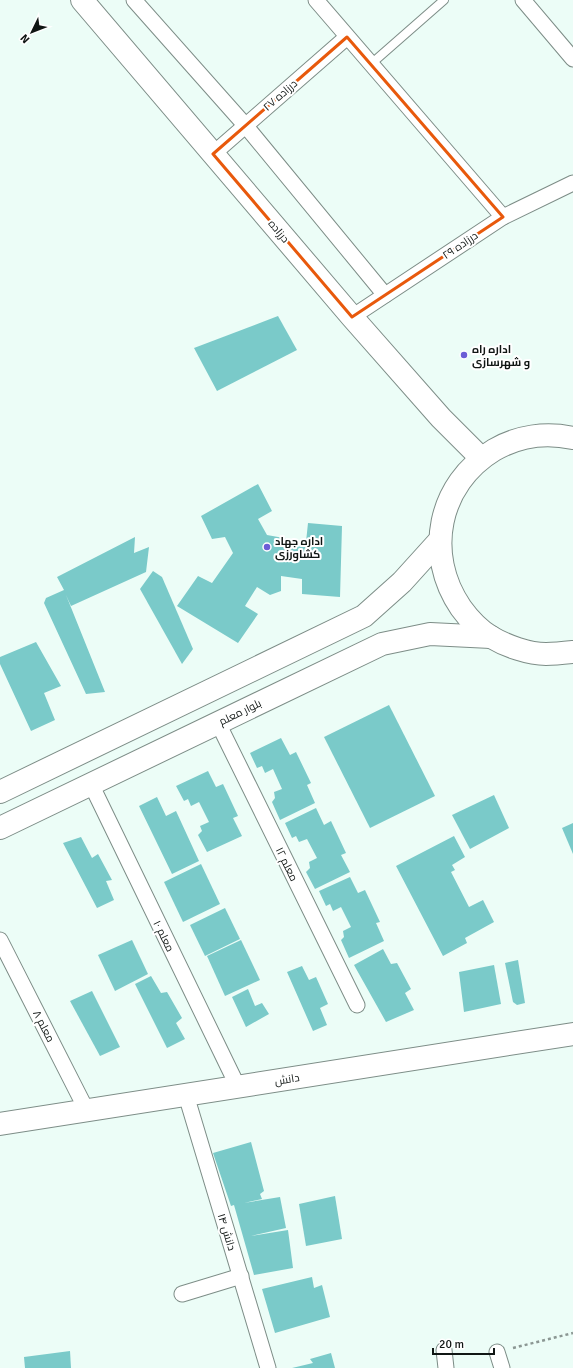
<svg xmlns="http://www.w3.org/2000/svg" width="573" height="1368" font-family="Signika,Cairo,sans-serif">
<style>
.building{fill:#7acac9}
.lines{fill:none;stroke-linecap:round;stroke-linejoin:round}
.lane-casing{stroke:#7d8d87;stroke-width:10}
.street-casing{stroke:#7d8d87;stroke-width:17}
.secondary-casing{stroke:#7d8d87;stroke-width:24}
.path{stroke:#8b9793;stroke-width:2.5;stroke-dasharray:3 3;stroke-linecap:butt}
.lane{stroke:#fff;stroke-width:8}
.street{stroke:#fff;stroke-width:15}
.secondary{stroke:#fff;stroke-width:22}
.marked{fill:none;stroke:#e8590c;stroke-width:3;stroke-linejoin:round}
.poi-dot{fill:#6c5dd6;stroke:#fff;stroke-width:1.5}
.labels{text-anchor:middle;stroke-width:4;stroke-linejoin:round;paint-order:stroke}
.street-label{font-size:11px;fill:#101614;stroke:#fff}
.poi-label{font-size:11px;font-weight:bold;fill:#101614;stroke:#fff;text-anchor:start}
</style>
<rect width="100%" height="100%" fill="#ecfdf7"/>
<g class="building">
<polygon points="278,316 297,350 217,391 194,348"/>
<polygon points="258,484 272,511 258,519 267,535 306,542 308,523 342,526 340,597 302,594 302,579 281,576 281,591 270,595 257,587 245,606 258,614 238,643 177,606 198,576 212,583 233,553 225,537 212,539 201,516"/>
<polygon points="135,537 134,553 149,547 146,572 71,606 66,595 105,692 86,694 44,603 46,598 64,590 57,577"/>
<polygon points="153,571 162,577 193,649 182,664 140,589"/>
<polygon points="36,642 61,686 44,693 55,720 31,731 0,664 0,657"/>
<polygon points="389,705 435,796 370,828 324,737"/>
<polygon points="281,738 290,755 296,752 311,783 307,785 315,803 280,820 272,802 275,798 274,792 282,789 273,769 265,773 262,766 257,768 250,753"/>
<polygon points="208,771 216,787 223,784 238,816 233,818 242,836 207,852 198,835 202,831 200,826 209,822 199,802 191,806 188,799 184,801 176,786"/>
<polygon points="494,795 509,828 470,849 452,815"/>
<polygon points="157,797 166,816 176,811 199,861 172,874 139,806"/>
<polygon points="316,808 324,825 331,821 346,853 341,855 350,872 315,889 306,872 310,868 309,862 317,858 307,839 299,842 296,836 292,838 285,823"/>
<polygon points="573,823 573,854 562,828"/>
<polygon points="454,836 465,857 452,865 455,870 451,872 469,907 483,900 494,922 465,938 467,943 443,956 396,866"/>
<polygon points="81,837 92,858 98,854 112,880 106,881 114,900 97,908 63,843"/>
<polygon points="201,864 220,904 183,922 164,882"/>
<polygon points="350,877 358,893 365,890 380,922 376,923 384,941 349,958 341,940 344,937 343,931 351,927 341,907 333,911 330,904 326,906 319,891"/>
<polygon points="225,908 240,939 205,956 190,925"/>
<polygon points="132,940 148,974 115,991 98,955"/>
<polygon points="241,940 260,980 225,996 207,956"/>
<polygon points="383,949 391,964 397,963 411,989 405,993 414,1010 386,1022 354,965"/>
<polygon points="518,960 525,1003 517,1005 513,1002 505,963"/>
<polygon points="494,965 501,1004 464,1012 459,972"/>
<polygon points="302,966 309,980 316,977 328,1004 320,1008 327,1025 313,1031 287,972"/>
<polygon points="151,976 161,993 167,992 182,1018 176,1023 185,1039 167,1048 135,984"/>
<polygon points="248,989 255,1006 262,1003 269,1014 246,1027 232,997"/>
<polygon points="92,991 120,1047 100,1056 70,1001"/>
<polygon points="251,1142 264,1191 260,1194 262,1199 244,1203 280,1197 286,1228 251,1236 288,1230 293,1268 254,1275 234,1205 231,1206 213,1153"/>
<polygon points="335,1196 342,1239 306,1246 299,1204"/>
<polygon points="312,1277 314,1288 322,1285 330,1317 275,1333 262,1289"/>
<polygon points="70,1351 71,1368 25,1368 24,1357"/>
<polygon points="331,1353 335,1368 292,1368 313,1363 310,1359"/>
</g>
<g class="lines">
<g class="lane-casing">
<polyline id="lane" points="371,64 444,0"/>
</g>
<g class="street-casing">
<g id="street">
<polyline points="134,0 245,125 385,295"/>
<polyline points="316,0 503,217"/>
<polyline points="523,0 573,59"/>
<polyline points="213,154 347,37"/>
<polyline points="352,317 503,217 573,183"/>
<polyline points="218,723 357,1005"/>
<polyline points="91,784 238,1087"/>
<polyline points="0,940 87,1111"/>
<polyline points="186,1095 268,1368"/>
<polyline points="182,1294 241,1276"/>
<polyline points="444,1350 446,1368"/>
<polyline points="497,1352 502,1368"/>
</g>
</g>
<g class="secondary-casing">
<g id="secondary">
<polyline points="82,0 352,317 441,418 481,458"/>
<path d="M573,438C546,432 518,436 494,450C438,484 424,554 461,608C469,619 479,630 491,637C506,646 529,654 546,654C555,654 564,653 573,652"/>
<polyline points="0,792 364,616 402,582 440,540"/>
<polyline points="0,828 382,644 430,634 491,637"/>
<polyline points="0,1124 573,1034"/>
</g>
</g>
<polyline class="path" points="513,1348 573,1333"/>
<use href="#lane" class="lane"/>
<use href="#street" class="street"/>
<use href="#secondary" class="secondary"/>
</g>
<path class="marked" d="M347,37L503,217L352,317L213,154Z"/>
<g class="poi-dot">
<circle cx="464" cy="355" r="4"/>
<circle cx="267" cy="547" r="4"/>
</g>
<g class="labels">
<g class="street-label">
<text transform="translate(280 95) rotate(-41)" y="4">درزاده ۲۷</text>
<text transform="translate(279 231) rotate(50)" y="4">درزاده</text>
<text transform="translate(460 245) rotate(-34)" y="4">درزاده ۲۹</text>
<text transform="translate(240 712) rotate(-26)" y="4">بلوار معلم</text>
<text transform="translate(287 864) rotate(64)" y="4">معلم ۱۲</text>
<text transform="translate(164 936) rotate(64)" y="4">معلم ۱۰</text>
<text transform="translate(44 1026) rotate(63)" y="4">معلم ۸</text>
<text transform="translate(287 1079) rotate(-9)" y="4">دانش</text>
<text transform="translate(227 1232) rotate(73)" y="4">دانش ۱۴</text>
</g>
<g class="poi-label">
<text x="472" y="353">اداره راه<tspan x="472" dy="13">و شهرسازی</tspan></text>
<text x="275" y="545">اداره جهاد<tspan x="275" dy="13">کشاورزی</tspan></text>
</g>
</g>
<g transform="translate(32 32) rotate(227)" stroke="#ffffff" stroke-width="3" paint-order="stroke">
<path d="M0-3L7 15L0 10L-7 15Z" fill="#101614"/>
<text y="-6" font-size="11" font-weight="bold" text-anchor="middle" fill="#101614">N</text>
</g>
<path d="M433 1348v6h61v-6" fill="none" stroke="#101614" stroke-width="2"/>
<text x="439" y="1348" font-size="12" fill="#101614" stroke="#ffffff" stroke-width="3" paint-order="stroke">20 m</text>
</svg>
